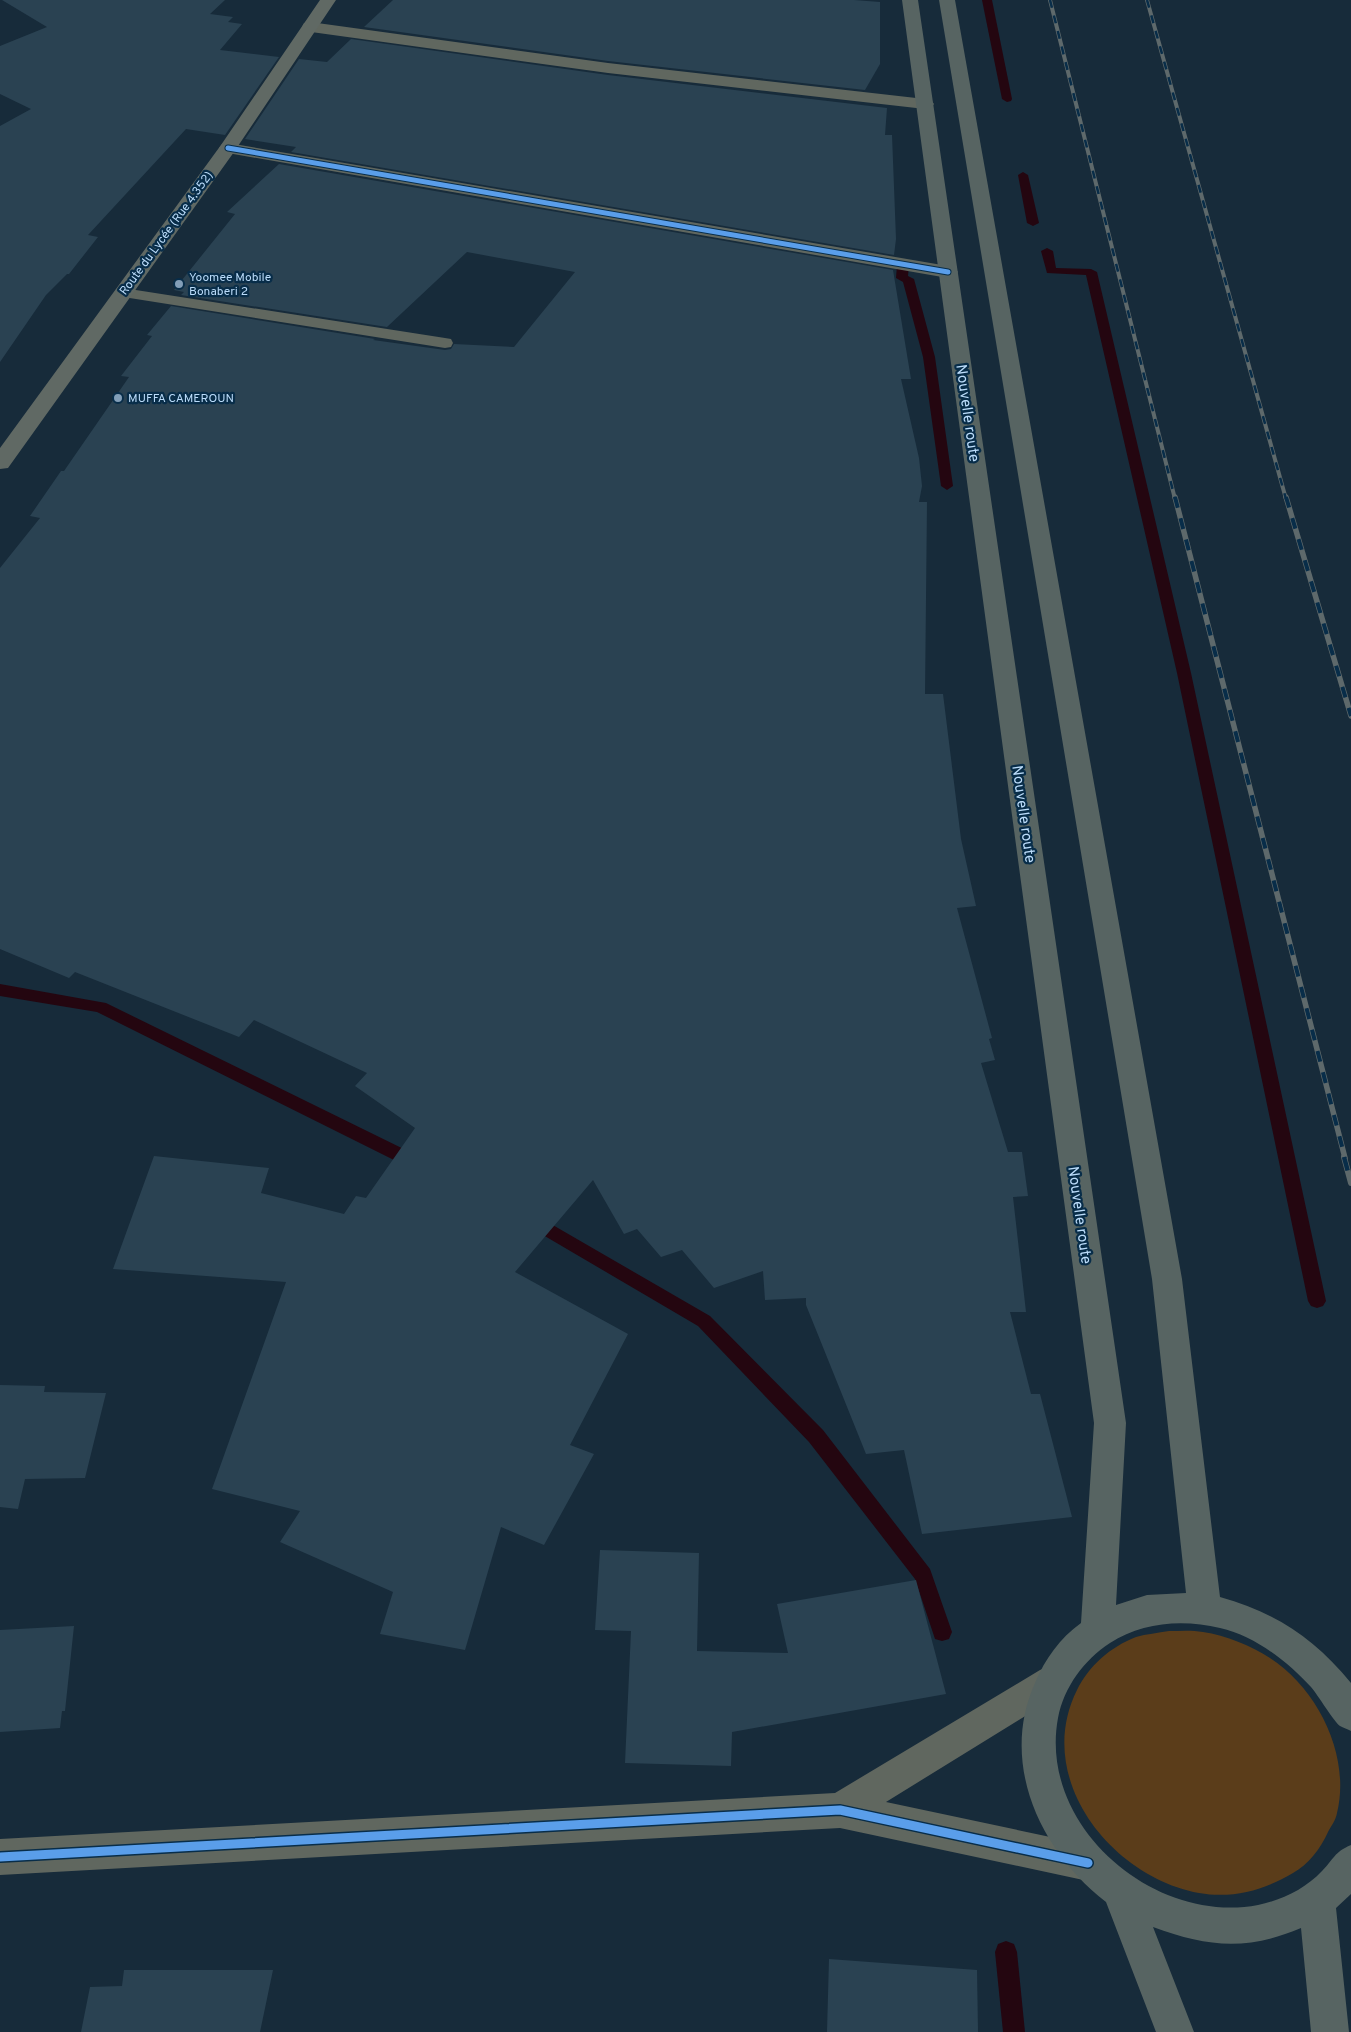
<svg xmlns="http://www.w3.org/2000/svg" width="1351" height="2032" font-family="Overpass,sans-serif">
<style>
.green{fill:#5b3d1a}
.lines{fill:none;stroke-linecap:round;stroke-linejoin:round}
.stream{fill:#240610;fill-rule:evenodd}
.building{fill:#2a4252}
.lane{fill:#60675f;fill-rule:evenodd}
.street{fill:#60675f;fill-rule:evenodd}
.secondary{fill:#606964;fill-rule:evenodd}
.highway{fill:#576462;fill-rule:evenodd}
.rail-far2-casing{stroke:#5e696b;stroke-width:4}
.rail-far1-casing{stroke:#5e696b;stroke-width:5.5}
.rail-casing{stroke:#5e696b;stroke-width:6}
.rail-far2{stroke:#082d49;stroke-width:2.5;stroke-dasharray:8;stroke-linecap:butt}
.rail-far1{stroke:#082d49;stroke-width:4;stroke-dasharray:11;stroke-linecap:butt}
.rail{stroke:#082d49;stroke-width:4.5;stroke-dasharray:14;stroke-linecap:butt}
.cycleway-far1-casing{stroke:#082d49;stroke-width:7}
.cycleway-casing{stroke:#082d49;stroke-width:12}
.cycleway-far1{stroke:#5a9eea;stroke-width:5}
.cycleway{stroke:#5a9eea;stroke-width:9}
.poi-dot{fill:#829eb7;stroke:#082d49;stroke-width:2}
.labels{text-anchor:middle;stroke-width:4.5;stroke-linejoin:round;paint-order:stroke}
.far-street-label{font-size:12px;fill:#bbdcfa;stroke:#082d49}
.far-poi-label{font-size:12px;fill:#bbdcfa;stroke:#082d49;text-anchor:start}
.street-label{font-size:15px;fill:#bbdcfa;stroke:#082d49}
</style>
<rect width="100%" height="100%" fill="#172b3a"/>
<path class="green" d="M1169,1631C1180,1631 1192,1630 1203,1632C1226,1635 1251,1646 1270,1658C1318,1689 1351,1756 1337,1813C1336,1820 1331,1826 1328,1832C1321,1848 1308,1865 1293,1873C1264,1890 1233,1899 1199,1893C1111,1877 1033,1778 1077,1690C1089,1666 1110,1647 1136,1637C1146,1634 1158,1633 1169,1631Z"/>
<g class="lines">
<g class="stream">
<polygon points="982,0 992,0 1012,99 1011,101 1007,102 1002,99"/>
<polygon points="1023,172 1028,175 1039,223 1033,226 1027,223 1018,175"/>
<polygon points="1047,248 1053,251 1056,268 1091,269 1097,272 1191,673 1326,1301 1323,1306 1317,1308 1311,1306 1308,1301 1177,673 1086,275 1047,273 1041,251"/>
<polygon points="903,262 909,265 908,276 914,279 935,357 953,486 947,490 941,486 923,357 903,282 896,278 897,265"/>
<polygon points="0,984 106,1003 422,1158 425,1163 422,1168 416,1170 410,1168 97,1012 0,996"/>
<polygon points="532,1213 710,1316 823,1430 930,1569 952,1632 949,1639 942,1641 935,1639 915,1579 809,1442 698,1326 526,1225 523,1220 526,1215"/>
<polygon points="1006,1941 1014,1944 1017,1952 1025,2032 1003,2032 995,1952 998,1944"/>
</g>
</g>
<g class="building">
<polygon points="2,0 225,0 210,14 233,17 228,22 242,24 220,50 279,57 225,135 186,129 88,235 98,237 69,274 67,274 46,295 0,362 0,126 31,109 0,94 0,46 47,27"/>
<polygon points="393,0 854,0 880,2 880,64 865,90 608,61 364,27"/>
<polygon points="351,39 608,75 887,108 885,135 892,135 896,239 894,255 291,152 296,147 245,139 299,59 327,62"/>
<polygon points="279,164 893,270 911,379 901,379 919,458 922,486 919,502 927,502 925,694 943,694 961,839 976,906 957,908 992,1038 989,1039 995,1060 981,1063 1008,1152 1022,1152 1028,1196 1013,1197 1026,1312 1010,1312 1031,1394 1040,1394 1072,1517 922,1534 904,1450 866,1454 806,1305 806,1298 765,1300 763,1271 714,1288 682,1250 661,1257 637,1229 624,1234 593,1180 515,1272 628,1334 570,1445 594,1454 544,1545 501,1527 465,1650 380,1634 393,1592 280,1542 300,1511 212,1489 286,1282 113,1269 154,1156 269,1168 261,1193 344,1214 356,1196 366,1198 415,1128 355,1086 367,1073 254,1020 239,1037 75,972 69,978 0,949 0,568 40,518 30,516 61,471 64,471 129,377 121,376 152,336 147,335 171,306 375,339 373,340 445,350 451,349 454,344 514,347 575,272 467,252 387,327 181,295 184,292 174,290 235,214 227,212"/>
<polygon points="0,1385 45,1386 44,1392 106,1393 85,1478 25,1479 18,1509 0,1507"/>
<polygon points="600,1550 699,1553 697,1651 788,1653 777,1604 916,1580 946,1694 732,1732 731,1766 625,1763 631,1631 595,1630"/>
<polygon points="74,1626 65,1711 62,1711 60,1728 0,1732 0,1630"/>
<polygon points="829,1959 977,1970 978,2032 827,2032"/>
<polygon points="124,1970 273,1970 260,2032 81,2032 90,1987 122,1986"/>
</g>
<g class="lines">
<polygon class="lane" points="123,288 445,338 451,339 453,343 451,347 445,348 117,296 115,293 117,290"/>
<g class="street">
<polygon points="310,22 608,63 925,99 931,100 934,104 931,108 925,109 608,73 304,31 302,27 304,23"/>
<polygon points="228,143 948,266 955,268 958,272 955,276 948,278 222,152 219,148 222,144"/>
<polygon points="1052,1665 1064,1670 1069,1681 1064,1692 886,1802 1088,1845 1101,1850 1106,1863 1101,1876 1088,1881 840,1828 0,1875 0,1839 835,1793 1040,1670"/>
</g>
<polygon class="secondary" points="320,0 336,0 234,152 8,468 0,469 0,448 221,145"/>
<path class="highway" d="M902,0H918L1126,1423L1116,1605L1147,1595L1186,1593L1152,1279L939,0H955L1182,1279L1220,1597C1276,1613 1314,1638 1351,1683V1731C1348,1729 1343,1728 1340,1726C1334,1722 1318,1695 1311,1687C1287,1661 1255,1636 1220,1628C1183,1619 1142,1622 1110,1643C1084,1660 1064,1687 1058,1718C1038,1826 1154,1925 1258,1905C1282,1900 1305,1889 1322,1871C1334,1859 1334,1852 1351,1845V1894L1336,1908L1349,2032H1311L1301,1928C1247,1951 1207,1947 1153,1927L1194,2032H1156L1106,1902C1040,1851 999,1763 1035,1683C1045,1659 1060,1638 1081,1623L1094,1423Z"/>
<g class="rail-far2-casing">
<g id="rail-far2">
<polyline points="1050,0 1175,499"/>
<polyline points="1147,0 1286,499"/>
</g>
</g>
<g class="rail-far1-casing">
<g id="rail-far1">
<polyline points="1175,497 1345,1158"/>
<polyline points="1286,497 1351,716"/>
</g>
</g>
<g class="rail-casing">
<polyline id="rail" points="1344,1157 1351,1183"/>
</g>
<use href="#rail-far2" class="rail-far2"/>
<use href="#rail-far1" class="rail-far1"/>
<use href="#rail" class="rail"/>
<g class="cycleway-far1-casing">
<polyline id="cycleway-far1" points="228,148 948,272"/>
</g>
<g class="cycleway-casing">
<polyline id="cycleway" points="0,1857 840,1810 1088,1863"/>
</g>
<use href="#cycleway-far1" class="cycleway-far1"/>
<use href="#cycleway" class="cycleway"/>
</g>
<g class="poi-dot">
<circle cx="179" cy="284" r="5"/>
<circle cx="118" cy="398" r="5"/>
</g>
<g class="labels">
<g class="far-street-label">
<text transform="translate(166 233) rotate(-54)" y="4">Route du Lycée (Rue 4.352)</text>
</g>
<g class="far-poi-label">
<text x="189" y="281">Yoomee Mobile<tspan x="189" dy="14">Bonaberi 2</tspan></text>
<text x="128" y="402">MUFFA CAMEROUN</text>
</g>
<g class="street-label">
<text transform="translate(968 413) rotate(82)" y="5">Nouvelle route</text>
<text transform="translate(1024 814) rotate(82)" y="5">Nouvelle route</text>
<text transform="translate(1080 1215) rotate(82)" y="5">Nouvelle route</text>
</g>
</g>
</svg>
